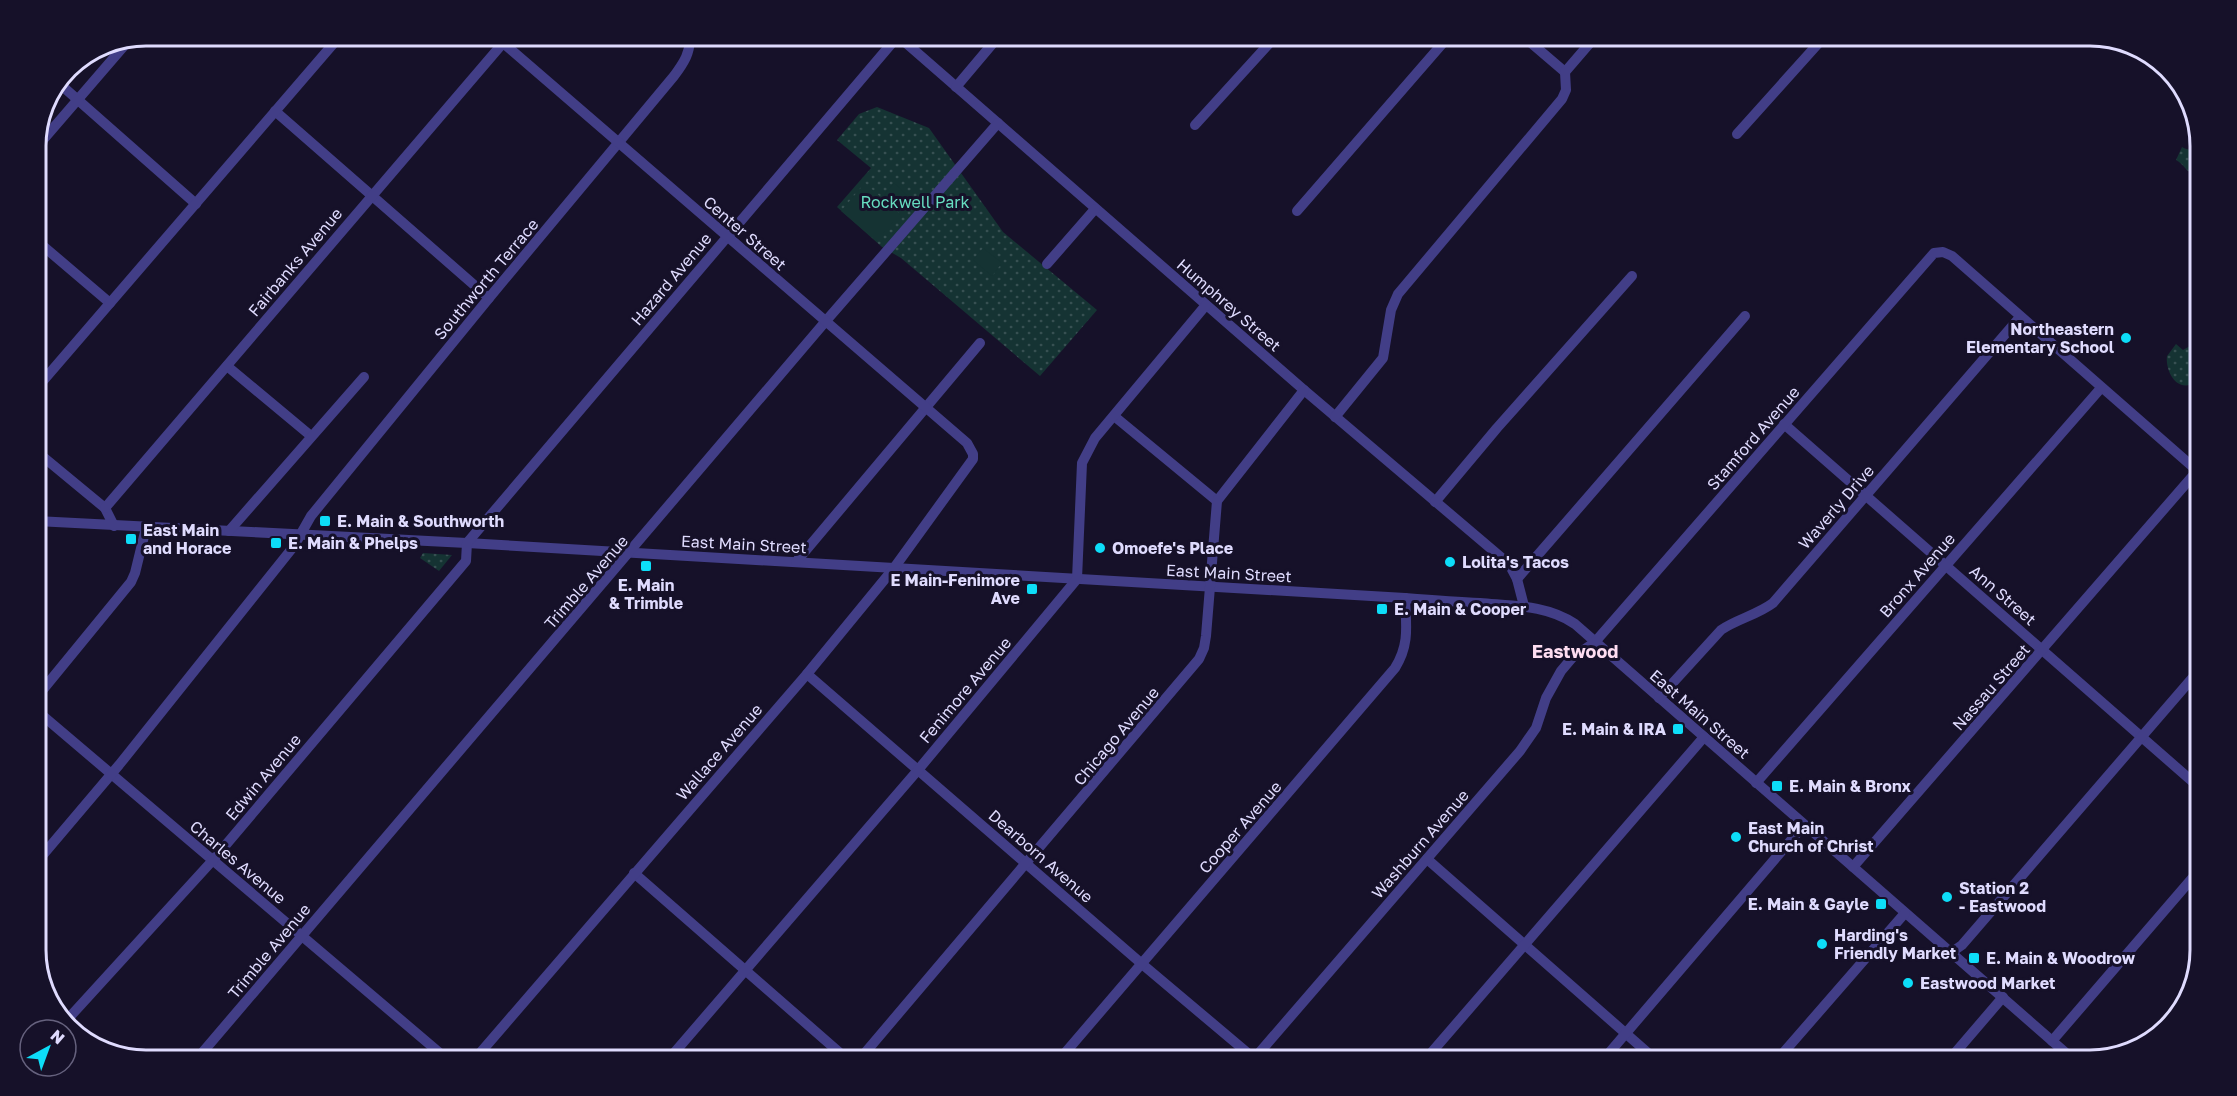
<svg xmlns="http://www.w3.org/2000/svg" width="2237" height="1096" font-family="'Golos Text',sans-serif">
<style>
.grass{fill:url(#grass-dots)}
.garden{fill:#153333}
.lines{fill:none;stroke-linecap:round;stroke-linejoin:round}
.minor{stroke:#423e87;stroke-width:10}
.poi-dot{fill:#0dddf8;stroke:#161129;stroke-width:2}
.labels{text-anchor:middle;stroke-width:6;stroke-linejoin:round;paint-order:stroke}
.park-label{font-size:16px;fill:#67ddc1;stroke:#161129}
.street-label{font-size:16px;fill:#dfdbfe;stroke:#161129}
.poi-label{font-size:16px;font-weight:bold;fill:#dfdbfe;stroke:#161129;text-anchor:start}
.neighbourhood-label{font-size:18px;font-weight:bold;fill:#feddf1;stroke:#161129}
.rim{fill:none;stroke:#dfdbfe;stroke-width:3}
</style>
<defs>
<pattern id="grass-dots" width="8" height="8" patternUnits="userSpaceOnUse" patternTransform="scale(1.5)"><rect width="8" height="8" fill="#153333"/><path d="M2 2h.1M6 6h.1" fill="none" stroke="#375052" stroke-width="1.8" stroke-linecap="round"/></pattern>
</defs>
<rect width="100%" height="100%" fill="#161129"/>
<g class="grass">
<polygon points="877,107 929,128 1003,232 1097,310 1040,376 901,258 882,247 837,207 871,168 837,140 859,114"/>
<path d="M2182,147C2188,151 2194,149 2201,152V171C2187,178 2186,165 2176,160Z"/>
<path d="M2176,344L2183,350L2190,346H2197L2201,350L2199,373L2193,375L2194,383C2177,393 2165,371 2167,356Z"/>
<polygon points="423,553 452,555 439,571 420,558"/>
</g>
<g class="garden">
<polygon points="865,183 900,214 876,241 841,211"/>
<polygon points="894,183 909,197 899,208 884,195"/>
<polygon points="983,248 1002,263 992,276 973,260"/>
</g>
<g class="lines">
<g class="minor">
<polyline points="898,36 1304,390 1509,564 1517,579 1524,606"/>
<polyline points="1523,36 1565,72"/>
<polyline points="61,85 196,204"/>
<polyline points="956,87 999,36"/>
<polyline points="275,111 489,298"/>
<polyline points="1195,125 1276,36"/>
<polyline points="1737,134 1825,36"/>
<polyline points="36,148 130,39"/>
<polyline points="1297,211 1449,36"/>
<polyline points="36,240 110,303"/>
<polyline points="1047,264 1095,209"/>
<polyline points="227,366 311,436"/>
<polyline points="36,389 340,36"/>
<polyline points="1114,416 1217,501"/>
<polyline points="1335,417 1383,358 1391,310 1398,294 1562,99 1566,90 1565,72 1596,36"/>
<polyline points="1784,424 2201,789"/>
<polyline points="36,451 105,508 114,526"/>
<polyline points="1435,502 1497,428 1632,276"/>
<polyline points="105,508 509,36"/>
<path d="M36,521L467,543L1405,598C1430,600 1455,602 1480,603C1513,606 1547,605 1575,624L2074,1060"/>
<polyline points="229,531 364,377"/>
<polyline points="796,562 980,343"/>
<polyline points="1517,579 1745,316"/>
<polyline points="807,674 1142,964 1256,1060"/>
<polyline points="36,698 131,582 135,573 146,528"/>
<path d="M1659,698L1721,630C1737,619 1757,615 1773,603L2020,317"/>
<polyline points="36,710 448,1060"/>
<polyline points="1756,783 2101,388"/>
<polyline points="1427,859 1656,1060"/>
<path d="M36,863L119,765L294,546L311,516L489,298L674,76C683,64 692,51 689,36"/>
<polyline points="1853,867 2197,471"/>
<polyline points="634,873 848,1060"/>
<polyline points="1952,952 1962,945 2201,668"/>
<polyline points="66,1021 213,860 466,561 467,543 898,36"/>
<polyline points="2052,1041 2201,868"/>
<polyline points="196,1060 825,322 998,123"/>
<polyline points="474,1060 807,674 894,568 973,459 973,454 967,443 495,36"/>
<polyline points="668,1060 918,770 1077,579 1082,463 1095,438 1206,305"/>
<polyline points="859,1060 1199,659 1204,648 1206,636 1217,501 1304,390"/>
<path d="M1059,1060L1395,668C1410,644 1406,625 1405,598"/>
<polyline points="1253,1060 1520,751 1536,728 1546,698 1561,671 1572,658 1595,642 1934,253 1943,252 1952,256 2201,474"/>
<polyline points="1425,1060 1704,737"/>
<polyline points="1603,1060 1804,825"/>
<polyline points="1777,1060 1905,913"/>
<polyline points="1949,1060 2003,997"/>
</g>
</g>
<g class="poi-dot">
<circle cx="2126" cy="338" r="6"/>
<rect x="319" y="515" width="12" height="12" rx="3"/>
<rect x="125" y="533" width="12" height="12" rx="3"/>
<rect x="270" y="537" width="12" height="12" rx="3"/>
<circle cx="1100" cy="548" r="6"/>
<circle cx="1450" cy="562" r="6"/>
<rect x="640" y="560" width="12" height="12" rx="3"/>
<rect x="1026" y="583" width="12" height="12" rx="3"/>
<rect x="1376" y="603" width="12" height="12" rx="3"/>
<rect x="1672" y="723" width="12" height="12" rx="3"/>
<rect x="1771" y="780" width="12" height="12" rx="3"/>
<circle cx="1736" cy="837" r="6"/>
<circle cx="1947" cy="897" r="6"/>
<rect x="1875" y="898" width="12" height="12" rx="3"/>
<circle cx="1822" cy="944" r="6"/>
<rect x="1968" y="952" width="12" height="12" rx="3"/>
<circle cx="1908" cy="983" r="6"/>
</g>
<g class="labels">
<g class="park-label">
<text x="915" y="208">Rockwell Park</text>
</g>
<g class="street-label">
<text transform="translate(745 233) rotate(41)" y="6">Center Street</text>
<text transform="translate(295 262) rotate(-50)" y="6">Fairbanks Avenue</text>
<text transform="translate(486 279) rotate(-50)" y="6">Southworth Terrace</text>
<text transform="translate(671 279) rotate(-50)" y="6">Hazard Avenue</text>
<text transform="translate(1229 305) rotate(41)" y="6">Humphrey Street</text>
<text transform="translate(1753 438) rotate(-49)" y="6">Stamford Avenue</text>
<text transform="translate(1836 507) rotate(-49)" y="6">Waverly Drive</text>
<text transform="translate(744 544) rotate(3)" y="6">East Main Street</text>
<text transform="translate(1229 573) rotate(3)" y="6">East Main Street</text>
<text transform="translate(1917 575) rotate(-49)" y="6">Bronx Avenue</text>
<text transform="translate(586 582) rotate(-49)" y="6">Trimble Avenue</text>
<text transform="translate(2003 595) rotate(41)" y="6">Ann Street</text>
<text transform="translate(1991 687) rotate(-49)" y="6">Nassau Street</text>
<text transform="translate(965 690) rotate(-50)" y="6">Fenimore Avenue</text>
<text transform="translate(1700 714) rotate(41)" y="6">East Main Street</text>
<text transform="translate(1116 736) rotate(-50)" y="6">Chicago Avenue</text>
<text transform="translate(719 752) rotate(-49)" y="6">Wallace Avenue</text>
<text transform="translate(263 777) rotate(-50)" y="6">Edwin Avenue</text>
<text transform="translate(1240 827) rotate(-49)" y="6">Cooper Avenue</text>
<text transform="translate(1420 844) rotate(-49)" y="6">Washburn Avenue</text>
<text transform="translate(1041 856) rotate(41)" y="6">Dearborn Avenue</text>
<text transform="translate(238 862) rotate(40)" y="6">Charles Avenue</text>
<text transform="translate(269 951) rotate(-50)" y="6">Trimble Avenue</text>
</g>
<g class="poi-label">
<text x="2114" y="335" text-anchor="end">Northeastern<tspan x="2114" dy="18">Elementary School</tspan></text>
<text x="337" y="527">E. Main &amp; Southworth</text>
<text x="143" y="536">East Main<tspan x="143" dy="18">and Horace</tspan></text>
<text x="288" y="549">E. Main &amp; Phelps</text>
<text x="1112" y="554">Omoefe's Place</text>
<text x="1462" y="568">Lolita's Tacos</text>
<text x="1020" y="586" text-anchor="end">E Main-Fenimore<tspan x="1020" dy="18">Ave</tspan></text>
<text x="646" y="591" text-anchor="middle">E. Main<tspan x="646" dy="18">&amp; Trimble</tspan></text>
<text x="1394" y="615">E. Main &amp; Cooper</text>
<text x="1666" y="735" text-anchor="end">E. Main &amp; IRA</text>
<text x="1789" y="792">E. Main &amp; Bronx</text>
<text x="1748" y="834">East Main<tspan x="1748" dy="18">Church of Christ</tspan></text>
<text x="1959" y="894">Station 2<tspan x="1959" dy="18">- Eastwood</tspan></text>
<text x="1869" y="910" text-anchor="end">E. Main &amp; Gayle</text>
<text x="1834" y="941">Harding's<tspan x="1834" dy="18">Friendly Market</tspan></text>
<text x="1986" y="964">E. Main &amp; Woodrow</text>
<text x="1920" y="989">Eastwood Market</text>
</g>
<g class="neighbourhood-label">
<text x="1575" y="658">Eastwood</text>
</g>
</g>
<path d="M0 0H2237V1096H0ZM146 46H2090A100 100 0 0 1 2190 146V950A100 100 0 0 1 2090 1050H146A100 100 0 0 1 46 950V146A100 100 0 0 1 146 46Z" fill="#161129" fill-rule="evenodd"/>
<path class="rim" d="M146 46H2090A100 100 0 0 1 2190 146V950A100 100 0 0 1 2090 1050H146A100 100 0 0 1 46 950V146A100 100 0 0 1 146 46Z"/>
<g transform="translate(48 1048) rotate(41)"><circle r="28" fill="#161129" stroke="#66627e" stroke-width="1.5"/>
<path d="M0-4.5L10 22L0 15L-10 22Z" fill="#0dddf8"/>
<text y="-9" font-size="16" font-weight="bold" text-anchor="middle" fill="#dfdbfe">N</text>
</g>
</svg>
